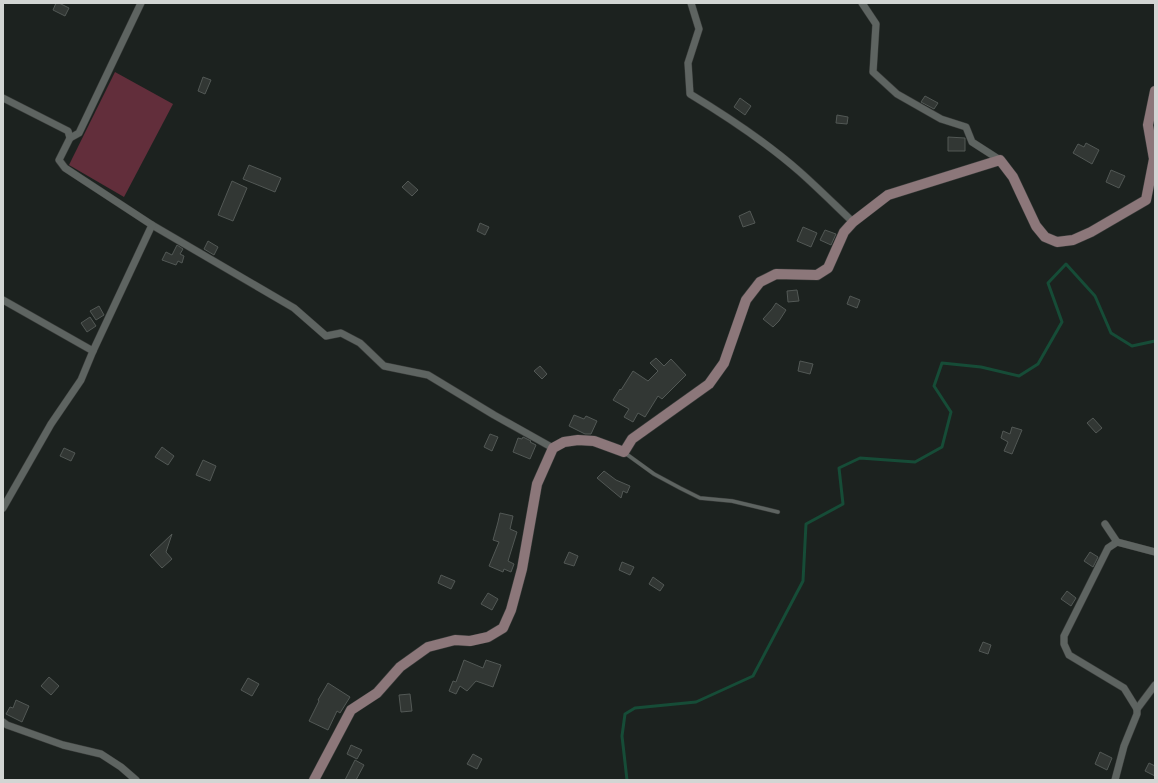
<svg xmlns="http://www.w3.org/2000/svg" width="1158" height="783" font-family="'Work Sans',sans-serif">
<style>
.green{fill:#622e3b}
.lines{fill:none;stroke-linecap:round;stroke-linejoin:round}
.stream{stroke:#164c37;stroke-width:3}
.building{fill:#323734;stroke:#525855}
.lane-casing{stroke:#383b39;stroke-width:4.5}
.street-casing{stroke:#383b39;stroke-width:8}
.secondary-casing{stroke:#383b39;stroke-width:11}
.lane{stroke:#5e6461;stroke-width:3.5}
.street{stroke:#5e6461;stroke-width:7}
.secondary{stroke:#8c777a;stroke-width:10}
</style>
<rect width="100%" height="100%" fill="#1c221f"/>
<polygon class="green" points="115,72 173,104 124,197 69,165"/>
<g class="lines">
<polyline class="stream" points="627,780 622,736 625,714 635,708 696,702 753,676 803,581 806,524 843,504 839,468 860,458 915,462 942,447 951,412 934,386 942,363 981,367 1019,376 1038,364 1062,322 1048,283 1066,264 1095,296 1111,333 1132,346 1155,341"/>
</g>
<g class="building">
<polygon points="56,3 59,3 69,8 65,16 53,10"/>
<polygon points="203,77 211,80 205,94 198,91"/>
<polygon points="925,96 938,103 934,109 921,102"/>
<polygon points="740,98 751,106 745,115 734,107"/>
<polygon points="837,115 848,117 847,124 836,123"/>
<polygon points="948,137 965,138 965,151 948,151"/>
<polygon points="1086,143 1099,150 1092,164 1073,153 1078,144 1084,147"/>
<polygon points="249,165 281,178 275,192 243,179"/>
<polygon points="1111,170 1125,176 1119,188 1106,182"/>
<polygon points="232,181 247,188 233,221 218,215"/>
<polygon points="408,181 418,190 412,196 402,187"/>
<polygon points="750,211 755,223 743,227 739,216"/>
<polygon points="480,223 489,227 485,235 477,231"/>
<polygon points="803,227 817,233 811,247 797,241"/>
<polygon points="825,230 836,234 831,245 820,240"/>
<polygon points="208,241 218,247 214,255 204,249"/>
<polygon points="177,245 183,249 180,254 184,256 182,263 178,261 176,265 162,260 166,252 172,255"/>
<polygon points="797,290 799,301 788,302 787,291"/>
<polygon points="850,296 860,300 857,308 847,304"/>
<polygon points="776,303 786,310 779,321 773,327 763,319 772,309"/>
<polygon points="99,306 104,315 96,320 90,311"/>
<polygon points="90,317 96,326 87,332 81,323"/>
<polygon points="656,358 664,366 671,359 686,375 662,399 658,396 645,417 638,413 633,422 624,417 629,409 613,400 620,389 621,390 633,371 648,381 658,371 650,363"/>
<polygon points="800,361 813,364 810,374 798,371"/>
<polygon points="540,366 547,374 542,379 534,371"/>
<polygon points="574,415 584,419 586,416 597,421 591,434 585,434 569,426"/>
<polygon points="1093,418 1102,428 1096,433 1087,423"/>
<polygon points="1012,427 1022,430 1012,454 1004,451 1008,442 1001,438 1003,431 1010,434"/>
<polygon points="490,434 498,437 492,451 484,447"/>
<polygon points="523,437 531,441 530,442 536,445 530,459 513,452 518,438 522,439"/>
<polygon points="162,447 174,456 168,465 155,457"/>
<polygon points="64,448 75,453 71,461 60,456"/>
<polygon points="203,460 216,466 210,481 196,475"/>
<polygon points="604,471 616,480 630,486 627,493 623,491 621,498 597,478"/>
<polygon points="500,513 513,516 510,529 517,532 508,561 514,564 511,572 504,569 503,572 489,566 499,542 493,540 498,522"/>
<polygon points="172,534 166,552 172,559 162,568 150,555"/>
<polygon points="569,552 578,556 574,566 564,563"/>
<polygon points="1090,552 1098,557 1093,567 1084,561"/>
<polygon points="622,562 634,567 630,575 619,570"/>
<polygon points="441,575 455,581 451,589 438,583"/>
<polygon points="653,577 664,585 660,591 649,584"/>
<polygon points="1067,591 1076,598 1071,606 1061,599"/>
<polygon points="488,593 498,599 492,610 481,604"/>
<polygon points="983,642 991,645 988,654 979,651"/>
<polygon points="464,660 483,668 486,660 501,665 493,687 476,681 467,691 460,686 456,694 449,691 453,681 456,682"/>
<polygon points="49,677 59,686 51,695 41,686"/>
<polygon points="248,678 259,684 252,696 241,690"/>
<polygon points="328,683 350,697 340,713 337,711 328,730 309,721 319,701 318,700"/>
<polygon points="410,694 412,711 401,712 399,695"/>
<polygon points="16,700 29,706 22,722 6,714 10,707 13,708"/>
<polygon points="351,745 362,750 357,759 347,754"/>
<polygon points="1100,752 1112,758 1107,770 1095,764"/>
<polygon points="473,754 482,759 477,769 467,764"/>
<polygon points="355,760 364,765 356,780 345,780"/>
<polygon points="1149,763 1155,766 1155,776 1145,771"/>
</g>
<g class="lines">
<g class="lane-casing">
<polyline id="lane" points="625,453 654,474 680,488 700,498 732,501 778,512"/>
</g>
<g class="street-casing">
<g id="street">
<path d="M691,3L699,29L688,63L690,94C728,117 766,142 800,172C818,188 835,205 853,222"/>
<polyline points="862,3 876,24 873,72 897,94 941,119 966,127 972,142 1000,160"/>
<polyline points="3,98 68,131 70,138 59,160 65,168 152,225 294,308 326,336 341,333 360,343 384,366 428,375 494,415 553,448"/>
<polyline points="70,138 79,133 141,3"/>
<polyline points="3,300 93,351"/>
<polyline points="3,508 51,424 81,380 93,351 152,225"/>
<polyline points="1105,524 1117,542 1108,548 1064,636 1064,644 1069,655 1124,688 1137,709 1137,714 1124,746 1115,780"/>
<polyline points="1117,542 1155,552"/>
<polyline points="1137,709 1155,685"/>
<polyline points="3,722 7,725 63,745 101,754 121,767 136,780"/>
</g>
</g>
<g class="secondary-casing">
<polyline id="secondary" points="314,780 351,710 377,693 400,667 428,647 455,640 470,641 488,637 503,628 511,610 522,569 537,484 553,448 564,442 578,440 594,441 624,452 632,439 709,384 724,363 746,300 760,282 776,274 817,275 828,268 844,232 853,222 888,195 1000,160 1013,177 1036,226 1045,237 1057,242 1073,240 1091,232 1146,200 1154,159 1148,125 1155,91"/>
</g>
<use href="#lane" class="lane"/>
<use href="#street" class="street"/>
<use href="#secondary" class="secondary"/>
</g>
<rect width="1158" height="783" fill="none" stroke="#d2d5d3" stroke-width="8"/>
</svg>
